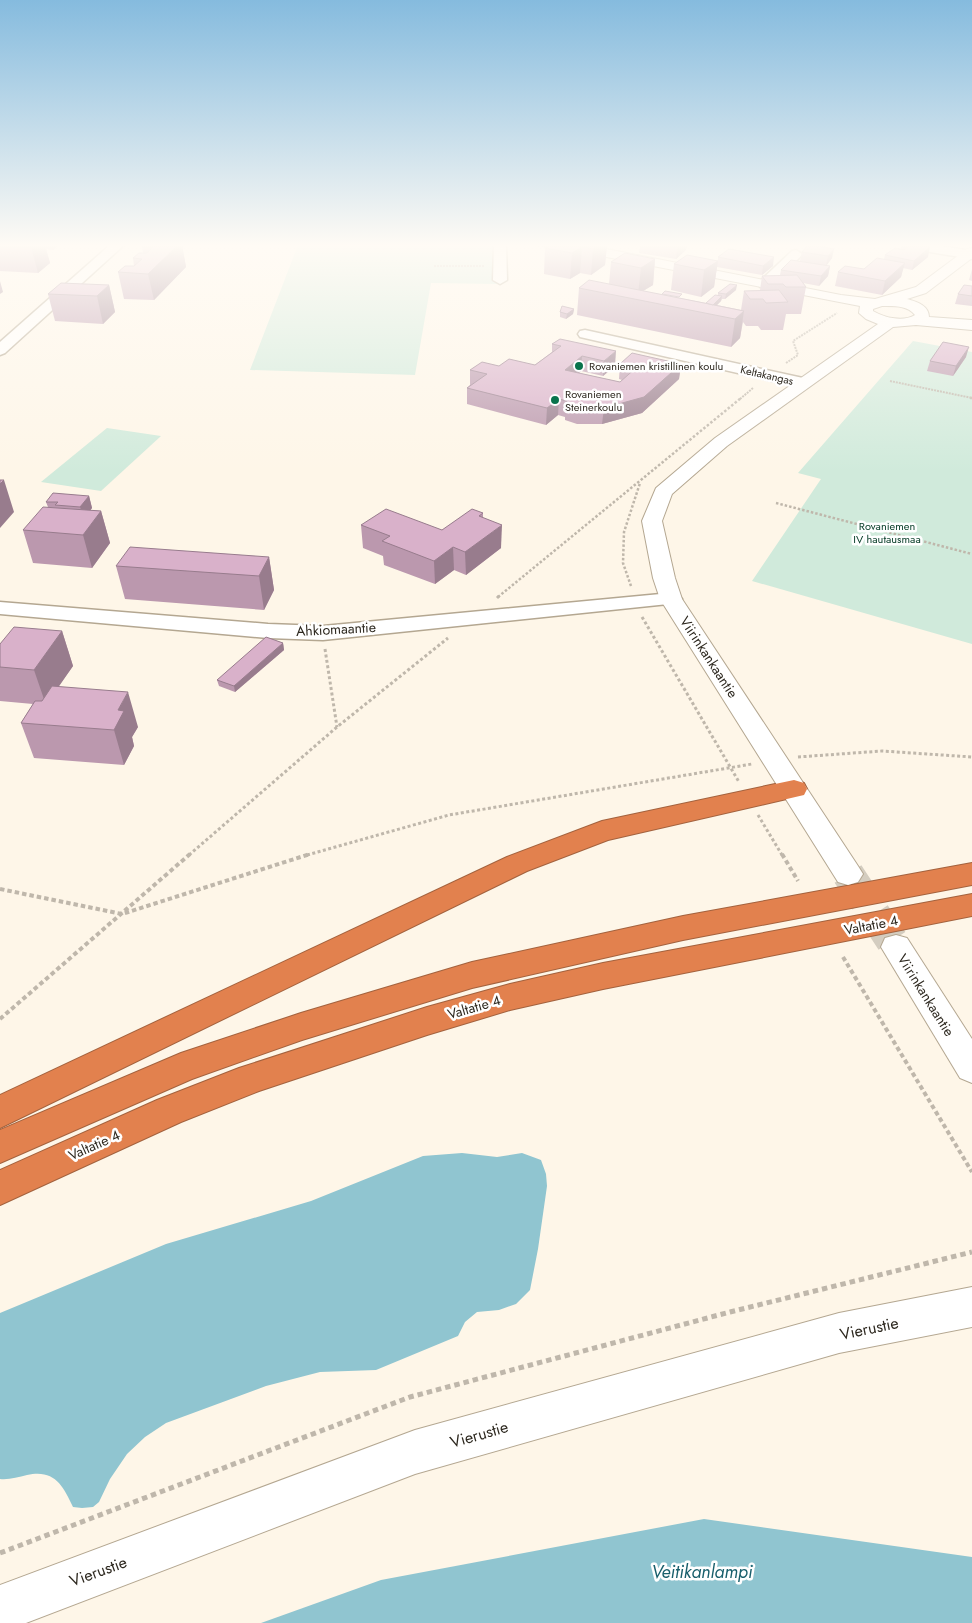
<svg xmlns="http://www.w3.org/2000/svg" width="972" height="1623" font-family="Jost,sans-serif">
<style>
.green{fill:#d0eadb}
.water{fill:#90c5d0}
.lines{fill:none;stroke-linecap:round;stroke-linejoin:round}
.secondary-tunnel{stroke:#d4cdc0;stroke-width:32;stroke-dasharray:32 16;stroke-linecap:butt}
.street-casing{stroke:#b4a791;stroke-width:3}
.secondary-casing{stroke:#b4a791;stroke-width:2}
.highway-casing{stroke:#a3623e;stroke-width:2}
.path-far4{stroke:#bfb7ab;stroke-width:2;stroke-dasharray:2 1;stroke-linecap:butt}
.path-far3{stroke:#bfb7ab;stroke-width:2.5;stroke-dasharray:2.5 2;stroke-linecap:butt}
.path-far2{stroke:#bfb7ab;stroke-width:3;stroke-dasharray:3 2.5;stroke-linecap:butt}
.path-far1{stroke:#bfb7ab;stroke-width:4;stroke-dasharray:4.5 3;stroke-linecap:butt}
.path{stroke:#bfb7ab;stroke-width:5;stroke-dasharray:5.5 4;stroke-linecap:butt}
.street{fill:#fff;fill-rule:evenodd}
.secondary{fill:#fff;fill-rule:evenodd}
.highway{fill:#e2814e;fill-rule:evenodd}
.wall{fill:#bb98ae}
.shaded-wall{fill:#987c8d}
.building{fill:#d9b1ca;stroke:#987c8d}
.poi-dot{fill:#09734c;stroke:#fff;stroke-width:2}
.labels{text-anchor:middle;stroke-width:5;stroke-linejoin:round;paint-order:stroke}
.far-poi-label{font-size:11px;fill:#2d281f;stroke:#fff;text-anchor:start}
.far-street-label{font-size:11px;fill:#2d281f;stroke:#fff}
.far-park-label{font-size:11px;fill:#003822;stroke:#fff}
.street-label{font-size:14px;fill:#2d281f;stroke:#fff}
.near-street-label{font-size:16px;fill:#2d281f;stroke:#fff}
.near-water-label{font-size:18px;font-style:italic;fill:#195f6c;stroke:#fff}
</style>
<rect width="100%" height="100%" fill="#fef6e8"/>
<g class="green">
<polygon points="298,245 499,245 497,284 431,283 415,375 250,370"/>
<polygon points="913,341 972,352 972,644 752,581 821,479 798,473"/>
<polygon points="107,428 161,436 101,491 41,482"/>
</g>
<g class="water">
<path d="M462,1153L497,1157L522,1153L541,1160L546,1174L547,1186L538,1249L530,1290L516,1304L499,1310L477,1312L465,1322L458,1336L376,1370L320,1372L266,1386L166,1423L145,1437L127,1454L110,1479L99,1502L93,1507L82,1508L73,1507C63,1485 54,1469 27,1475C18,1477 9,1480 0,1479V1313L166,1244L311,1201L423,1156Z"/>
<polygon points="704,1519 972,1557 972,1623 261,1623 381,1580"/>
</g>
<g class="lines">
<polyline class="secondary-tunnel" points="848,874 896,947"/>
<g class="street-casing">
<g id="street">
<polygon points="110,245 124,245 5,353 0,355 0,342"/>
<polygon points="494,245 506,245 507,280 500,284 493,280"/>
<polygon points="906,245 935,245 972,251 972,259 912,249"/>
<polygon points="796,250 802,254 800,257 770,287 760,287 758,284 760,281 792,251"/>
<polygon points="585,330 803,378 809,380 811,383 809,386 803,388 580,337 578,334 580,331"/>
<polygon points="671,593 678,595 682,599 678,603 323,640 268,638 0,614 0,602 268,624 323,626"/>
</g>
</g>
<g class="secondary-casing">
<g id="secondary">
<path d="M559,245H586L841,295L875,299L916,287L967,249L972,248V258L926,293L907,299C918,302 929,306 929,317L972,320V330L916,325L893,327L727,446L672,494L662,521L675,578L682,599L858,866L863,874L858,882L848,885L838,882L660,599L653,578L642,521L656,488L715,438L878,324L866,319L859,313L860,306L565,249ZM882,306C894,306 907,305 915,315C903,322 885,318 873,311V309Z"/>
<polygon points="896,935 907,938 972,1039 972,1083 960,1078 881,947 885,938"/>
<polygon points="972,1287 972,1327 839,1353 415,1474 26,1623 0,1623 0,1585 415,1430 839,1313"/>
</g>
</g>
<g class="highway-casing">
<g id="highway">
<polygon points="794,780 804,783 807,789 804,795 608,840 527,871 0,1128 0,1095 507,857 602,821"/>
<polygon points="972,863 972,885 683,940 472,988 302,1040 192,1079 0,1163 0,1130 181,1053 301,1013 472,962 683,916"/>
<polygon points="972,894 972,916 603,989 510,1010 427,1035 259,1091 181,1122 0,1205 0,1170 157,1100 239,1068 427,1007 510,984 603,963"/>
</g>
</g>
<g class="path-far4">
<polyline points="535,245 549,248"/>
<polyline points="434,266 484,266"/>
<polyline points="786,363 798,355 793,341 837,313"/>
<polyline points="890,381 972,398"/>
<polyline points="740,399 753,388"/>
</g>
<g class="path-far3">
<polyline points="970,398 972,398"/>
<polyline points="776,503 972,554"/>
<polyline points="631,586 623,563 624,532 640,483"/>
<polyline points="498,597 741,398"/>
</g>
<g class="path-far2">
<polyline points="497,598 499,596"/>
<polyline points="642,617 739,782"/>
<polyline points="325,649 337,727"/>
<polyline points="798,757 882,751 972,757"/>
<polyline points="758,815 782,855"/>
<polyline points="189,855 337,727 448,638"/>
<polyline points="307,855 449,815 752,764"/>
</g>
<g class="path-far1">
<polyline points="782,854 798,881"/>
<polyline points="0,889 122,914 310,854"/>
<polyline points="843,957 972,1172"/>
<polyline points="0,1019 190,854"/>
</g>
<polyline class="path" points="0,1553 410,1397 730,1312 972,1252"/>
<use href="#street" class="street"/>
<use href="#secondary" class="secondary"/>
<use href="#highway" class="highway"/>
</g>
<g class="wall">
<polygon points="0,245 58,245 53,250 46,249 50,263 38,273 0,271"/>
<polygon points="182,245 186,267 154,300 124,299 118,272 134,266 133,258 143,253 142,247"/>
<polygon points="607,245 605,265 591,275 580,273 570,279 544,274 545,248"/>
<polygon points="640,245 687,245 686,250 676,259 639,253"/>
<polygon points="808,245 832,258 826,266 830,266 828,276 819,286 803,283 806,287 801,314 786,314 783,330 761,330 758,326 746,326 743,322 740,338 731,347 577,315 579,288 609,284 611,262 655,259 653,285 643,291 706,303 718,295 718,293 736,290 725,299 722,299 721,301 717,305 741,310 744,291 760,290 762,276 780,275 781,270 800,261 802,252"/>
<polygon points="901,245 928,245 928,257 912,270 903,268 901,277 882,295 835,286 838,272 864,269 884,259 885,255 901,249"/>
<polygon points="718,257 773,266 762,275 717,267 714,287 701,297 671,290 674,264 718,261"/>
<polygon points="972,269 972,281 969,280"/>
<polygon points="109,285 115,312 103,324 55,321 48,294"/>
<polygon points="972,286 972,306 955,304 958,294"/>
<polygon points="574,309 573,314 566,319 560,317 560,312"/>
<polygon points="560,339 615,366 603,376 581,371 579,373 620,382 622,380 619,379 620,364 681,364 679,379 642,413 602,424 577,424 565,420 565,417 558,415 546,425 467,404 467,388 470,385 470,370 499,366 535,365 552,352 552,344"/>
<polygon points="966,357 953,376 927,371 930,361"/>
<polygon points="89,496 92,508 90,510 101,511 110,543 92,568 33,563 23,530 48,507 46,502"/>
<polygon points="483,513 483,518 501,548 466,575 454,570 435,584 384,565 383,556 363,548 361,525 442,530"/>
<polygon points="269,557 274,590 264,610 125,599 116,566"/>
<polygon points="62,631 73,666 58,687 138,727 132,737 134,746 124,765 34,758 21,723 33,704 0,701 0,644"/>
<polygon points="283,643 284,650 235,692 219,686 217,680"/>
</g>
<g class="shaded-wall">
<polygon points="34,245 45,245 50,263 38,273 31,247"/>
<polygon points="52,245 58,245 53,250"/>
<polygon points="178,245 182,245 186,267 154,300 148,274"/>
<polygon points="599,245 607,245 605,265 591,275 593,249"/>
<polygon points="678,245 687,245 686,250 676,259"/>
<polygon points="926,245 928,245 927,250 930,247 928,257 912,270 914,261"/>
<polygon points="582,247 580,273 570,279 572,253"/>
<polygon points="834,249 832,258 826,266 828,256"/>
<polygon points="774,257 773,266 762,275 763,266"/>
<polygon points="655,259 653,285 638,294 641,268"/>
<polygon points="718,261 714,287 701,297 704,270"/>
<polygon points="905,263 901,277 882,295 885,281"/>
<polygon points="830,266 828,276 819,286 821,276"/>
<polygon points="0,281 3,292 0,294"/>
<polygon points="109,285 115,312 103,324 97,296"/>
<polygon points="737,285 736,290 725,299 726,294"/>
<polygon points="722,296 721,301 709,313 709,308"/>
<polygon points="574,309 573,314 566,319 567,314"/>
<polygon points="744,311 740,338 731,347 735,319"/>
<polygon points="969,347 966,357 953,376 956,366"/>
<polygon points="616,351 615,366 603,376 604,361"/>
<polygon points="582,356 581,371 564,385 565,370"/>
<polygon points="681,364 679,379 642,413 602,424 604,408"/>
<polygon points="559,399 558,415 546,425 547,408"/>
<polygon points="4,480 14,512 0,528 0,484"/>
<polygon points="89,496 92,508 84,519 80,507"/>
<polygon points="101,511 110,543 92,568 83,535"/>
<polygon points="502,525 501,548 466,575 465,552"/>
<polygon points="453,547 454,570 435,584 434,561"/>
<polygon points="269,557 274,590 264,610 259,576"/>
<polygon points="62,631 73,666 46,705 34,670"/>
<polygon points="283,643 284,650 235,692 234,686"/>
<polygon points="128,692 138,727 132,737 134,746 124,765 114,730 118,710"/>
</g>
<g class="building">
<polygon points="0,245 34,245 31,247 0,246"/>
<polygon points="144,245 178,245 148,274 118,272 125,266 134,266 142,259 133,258 139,253 147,253 153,247 142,247"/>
<polygon points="550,245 599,245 593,249 582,247 572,253 545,248"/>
<polygon points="808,245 812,245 834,249 828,256 802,252"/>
<polygon points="910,245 926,245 925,246 930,247 914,261 885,255 895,248 904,250"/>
<polygon points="729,249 774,257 763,266 718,257"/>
<polygon points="625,253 655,259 641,268 611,262"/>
<polygon points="687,255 718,261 704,270 674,264"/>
<polygon points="877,258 905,263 885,281 838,272 845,266 864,269"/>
<polygon points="791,260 830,266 821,276 781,270"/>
<polygon points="797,275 806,287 786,287 783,284 768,284 762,276"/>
<polygon points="589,280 744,311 735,319 579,288"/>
<polygon points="61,283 109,285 97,296 48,294"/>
<polygon points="730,284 737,285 726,294 718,293"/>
<polygon points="964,285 972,286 972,296 958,294"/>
<polygon points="779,290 788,302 766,303 763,299 750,299 744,291"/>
<polygon points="665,291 682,294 679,297 662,294"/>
<polygon points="715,295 722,296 713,305 706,303"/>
<polygon points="562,306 574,309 567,314 560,312"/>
<polygon points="560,339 616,351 604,361 582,356 565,370 620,382 637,367 620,364 632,353 681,364 644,397 604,408 578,408 566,404 567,401 559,399 547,408 467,388 487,374 470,370 482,362 499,366 509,359 535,365 561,346 552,344"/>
<polygon points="943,342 969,347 956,366 930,361"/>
<polygon points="0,480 4,480 0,484"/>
<polygon points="53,493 89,496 80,507 55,505 58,502 46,502"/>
<polygon points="43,507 101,511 83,535 23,530"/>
<polygon points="386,509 442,530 472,509 483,513 479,516 502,525 465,552 453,547 434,561 382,541 390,536 361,525"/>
<polygon points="130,547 269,557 259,576 116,566"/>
<polygon points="14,627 62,631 34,670 0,667 0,644"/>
<polygon points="266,637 283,643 234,686 217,680"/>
<polygon points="52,686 128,692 118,710 124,711 114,730 21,723 35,701 42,701"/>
</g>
<linearGradient id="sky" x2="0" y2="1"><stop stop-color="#85bbde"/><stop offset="0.52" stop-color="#fffbf5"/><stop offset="1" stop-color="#fffbf5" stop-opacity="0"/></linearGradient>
<rect width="972" height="472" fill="url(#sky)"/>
<g class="poi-dot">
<circle cx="579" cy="366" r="5"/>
<circle cx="555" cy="400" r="5"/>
</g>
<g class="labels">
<g class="far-poi-label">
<text x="589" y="370">Rovaniemen kristillinen koulu</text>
<text x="565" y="398">Rovaniemen<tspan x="565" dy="13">Steinerkoulu</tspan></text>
</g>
<g class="far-street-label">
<text transform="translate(767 375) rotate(13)" y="4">Keltakangas</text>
</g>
<g class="far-park-label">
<text x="887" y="530">Rovaniemen<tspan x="887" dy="13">IV hautausmaa</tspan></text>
</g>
<g class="street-label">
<text transform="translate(336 629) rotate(-3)" y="5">Ahkiomaantie</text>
<text transform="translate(709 657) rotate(57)" y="5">Viirinkankaantie</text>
<text transform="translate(871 925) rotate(-11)" y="5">Valtatie 4</text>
<text transform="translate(926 995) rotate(58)" y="5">Viirinkankaantie</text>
<text transform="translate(474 1007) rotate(-16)" y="5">Valtatie 4</text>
<text transform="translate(94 1145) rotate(-24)" y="5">Valtatie 4</text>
</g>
<g class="near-street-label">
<text transform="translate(869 1328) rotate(-12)" y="6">Vierustie</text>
<text transform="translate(479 1434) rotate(-16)" y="6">Vierustie</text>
<text transform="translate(98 1571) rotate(-20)" y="6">Vierustie</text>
</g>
<g class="near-water-label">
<text x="702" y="1578">Veitikanlampi</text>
</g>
</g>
</svg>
